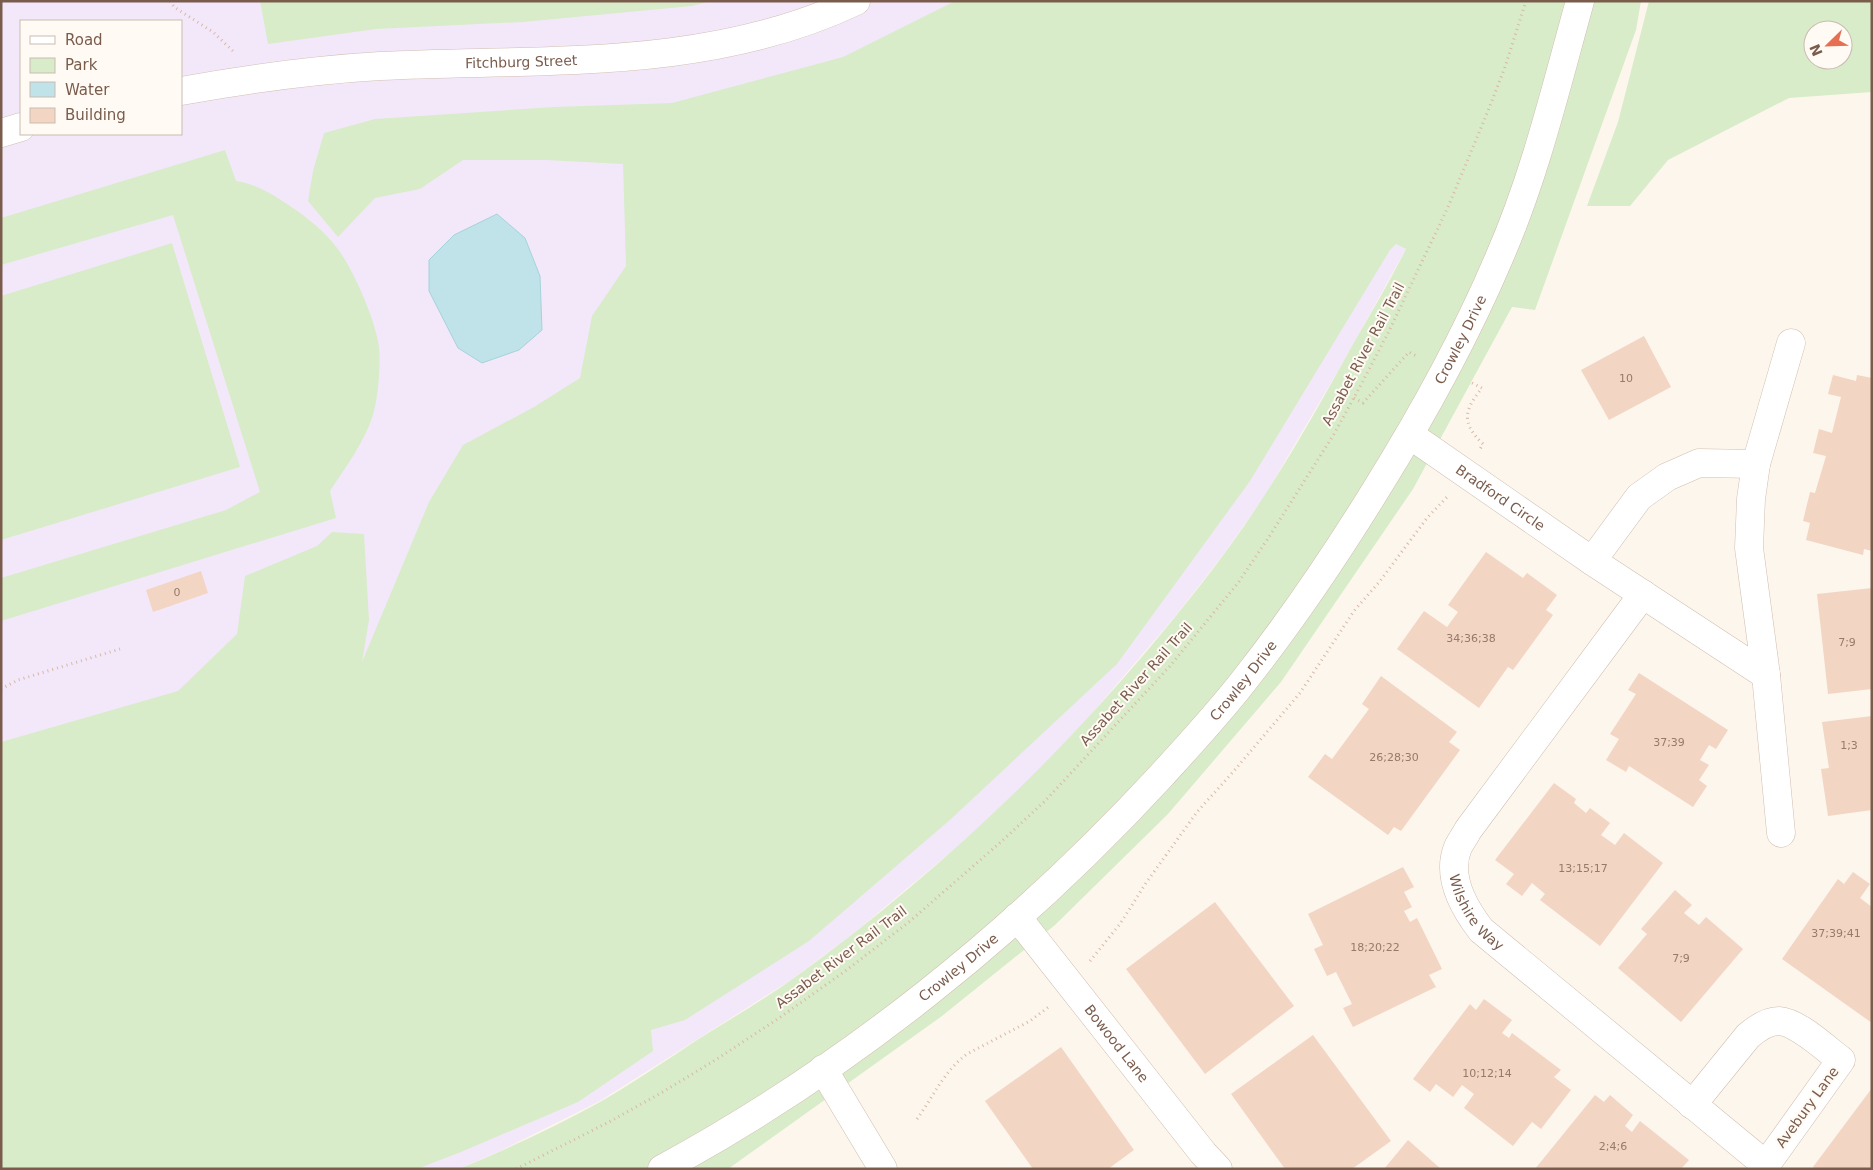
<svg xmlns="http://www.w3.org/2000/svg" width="1873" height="1170" font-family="'DejaVu Sans',sans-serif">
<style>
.education{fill:#f3e8fa;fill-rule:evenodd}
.green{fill:#d8ecc9;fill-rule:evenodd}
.water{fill:#bfe3e8;stroke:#a5d3da}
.building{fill:#f3d5c3}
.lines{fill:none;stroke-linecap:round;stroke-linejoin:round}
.minor-casing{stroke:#d1beb0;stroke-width:29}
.path{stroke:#d9b8a5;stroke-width:3;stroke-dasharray:1 4;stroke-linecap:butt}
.minor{stroke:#fff;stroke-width:28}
.labels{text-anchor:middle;stroke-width:4;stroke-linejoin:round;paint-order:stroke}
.number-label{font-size:11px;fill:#987a6a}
.street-label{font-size:14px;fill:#7a5c4d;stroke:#fffaf3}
</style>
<rect width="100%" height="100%" fill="#fdf6ec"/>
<path class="education" d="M1,1H1474L1387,239L1406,249L1342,364L1264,497L1223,555L1177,614L1076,732L1028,782L970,836L855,932L791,980L600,1101L498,1152L459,1169H1ZM21,21H181V134H21Z"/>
<g class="green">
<polygon points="260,1 711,1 692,6 523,22 376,29 268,44"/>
<path d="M955,1H1641L1636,30L1535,310L1512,307L1413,489L1281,682L1168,814L1055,925L942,1016L728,1169H459C507,1149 555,1127 600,1102C633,1083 665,1061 697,1040C729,1020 763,1000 794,978C924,884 1042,775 1146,652C1188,602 1229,551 1264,496C1296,447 1325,395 1353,344C1371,313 1390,281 1406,249L1396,244L1390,250L1250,481L1117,664L951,819L809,941L685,1020L651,1030L653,1051L578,1102L461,1152L417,1169H1V742L178,691L237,634L245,576L317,546L332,532L364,534L369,620L362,662L429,502L463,445L534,407L580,378L592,316L626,266L623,164L546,160H463L420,189L375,198L338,237L308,201L313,171L324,133L375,119L554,107L672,103L843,57Z"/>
<path d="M1649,1H1872V92L1789,98L1668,160L1630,206H1587L1618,122ZM1813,30H1843V60H1813Z"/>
<path d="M225,150L236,181C256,184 271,193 287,204C307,217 327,233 340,252C355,273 376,322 379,347C381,365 378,401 372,418C363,444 345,468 330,491L336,518L1,621V578L226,510L260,492L173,215L1,265V218Z"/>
<polygon points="172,243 240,467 1,540 1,296"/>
</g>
<polygon class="water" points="497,214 525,238 540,276 542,330 519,350 482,363 458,348 429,291 429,260 454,235"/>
<g class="building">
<polygon points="1644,336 1671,387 1609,420 1581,370"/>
<polygon points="1833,375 1856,381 1857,375 1872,378 1872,551 1864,549 1863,555 1806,540 1810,523 1803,521 1810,492 1815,493 1826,456 1813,453 1819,429 1832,433 1841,397 1828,394"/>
<polygon points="1486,552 1523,578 1527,573 1557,595 1546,610 1553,615 1513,670 1508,667 1479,708 1397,649 1424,611 1447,627 1458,612 1448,605"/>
<polygon points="201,571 208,593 153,612 146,590"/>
<polygon points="1872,588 1872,689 1828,694 1817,594"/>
<polygon points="1639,673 1728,730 1716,749 1709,745 1700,760 1709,765 1699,780 1707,786 1693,807 1629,766 1626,772 1606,760 1619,739 1610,734 1636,694 1628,690"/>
<polygon points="1381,676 1457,732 1449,742 1460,750 1401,831 1394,827 1388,835 1308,777 1325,754 1332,759 1369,709 1362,704"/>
<polygon points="1872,716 1872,810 1828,816 1821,769 1829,768 1822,722"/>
<polygon points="1554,783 1576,799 1574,803 1586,813 1590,808 1610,823 1601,835 1615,845 1624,833 1663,863 1600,946 1540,900 1545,894 1532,883 1522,896 1506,884 1514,874 1495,860"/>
<polygon points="1403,867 1414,887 1404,892 1412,907 1404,911 1410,922 1417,918 1442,969 1429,975 1436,987 1353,1027 1343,1008 1352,1004 1336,972 1327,976 1314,949 1323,945 1308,914"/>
<polygon points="1853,872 1870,884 1860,898 1872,907 1872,1023 1782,959 1838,879 1844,884"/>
<polygon points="1675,890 1692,905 1684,913 1699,925 1706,917 1743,949 1681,1022 1618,968 1647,934 1641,929"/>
<polygon points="1215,902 1294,1006 1205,1074 1126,969"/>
<polygon points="1484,999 1512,1020 1502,1033 1509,1038 1512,1033 1561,1070 1554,1077 1571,1090 1541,1129 1532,1122 1513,1146 1464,1108 1474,1094 1462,1085 1453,1097 1436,1084 1430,1092 1413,1079 1470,1004 1476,1010"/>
<polygon points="1313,1035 1391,1141 1352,1169 1285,1169 1231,1094"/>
<polygon points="1061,1047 1134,1150 1108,1169 1033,1169 985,1101"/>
<polygon points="1872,1088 1872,1169 1816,1169 1813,1167"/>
<polygon points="1595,1095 1604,1102 1610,1095 1633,1115 1625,1126 1632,1132 1640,1121 1689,1160 1681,1169 1535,1169"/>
<polygon points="1408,1140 1441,1169 1384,1169"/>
</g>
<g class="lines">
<g class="minor-casing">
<g id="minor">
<path id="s1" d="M181,91C247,79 313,70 380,66C540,58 707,72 856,1"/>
<polyline points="1,133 21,127"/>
<path id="s2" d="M1410,435L1592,561L1766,675L1749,548L1751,499L1756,464L1791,343"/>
<polyline points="1592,561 1639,497 1667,477 1699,463 1756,464"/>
<path id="s3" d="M1643,594L1468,830C1465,836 1461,841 1458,847C1446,876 1464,908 1481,930L1766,1165"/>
<polyline points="1766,675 1781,833"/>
<path id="s4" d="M1017,917L1203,1153L1218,1169"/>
<polyline points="823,1069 883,1169"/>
<path d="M1692,1105L1748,1036C1756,1029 1767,1021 1779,1021C1798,1022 1826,1049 1841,1060L1763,1169"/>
<path id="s5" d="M662,1169C848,1068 1017,932 1161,776C1190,744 1220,712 1246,678C1294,617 1337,553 1377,488C1423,414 1465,338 1499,258C1535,176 1556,87 1580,1"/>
</g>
</g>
<g class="path">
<polyline points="170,1 174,7 213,32 234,52"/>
<path d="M1472,383L1482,388C1464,410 1461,423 1483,444L1480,449"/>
<polyline points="1354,398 1363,403 1409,352 1418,357"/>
<polyline points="1,689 18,680 120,649"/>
<polyline points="1090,961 1120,924 1146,883 1197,812 1233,772 1300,693 1354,611 1380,581 1427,518 1448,496"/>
<path d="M917,1119C933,1097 944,1071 967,1054L1030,1021L1050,1006"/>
<polyline points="516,1169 609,1122 661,1093 717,1059 779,1018 844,972 909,922 1002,841 1045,801 1170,666 1238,583 1269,537 1334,434 1363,381 1389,331 1448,207 1488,111 1505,67 1526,1"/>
</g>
<use href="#minor" class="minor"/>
</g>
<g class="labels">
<g class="number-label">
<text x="1626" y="382">10</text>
<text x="177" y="596">0</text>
<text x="1471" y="642">34;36;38</text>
<text x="1847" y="646">7;9</text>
<text x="1669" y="746">37;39</text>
<text x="1849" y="749">1;3</text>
<text x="1394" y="761">26;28;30</text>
<text x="1583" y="872">13;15;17</text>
<text x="1836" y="937">37;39;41</text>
<text x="1375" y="951">18;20;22</text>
<text x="1681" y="962">7;9</text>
<text x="1487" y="1077">10;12;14</text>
<text x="1613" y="1150">2;4;6</text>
</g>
<g class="street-label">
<text dy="5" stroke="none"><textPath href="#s1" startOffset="342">Fitchburg Street</textPath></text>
<text dy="5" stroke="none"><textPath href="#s5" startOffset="1169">Crowley Drive</textPath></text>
<text transform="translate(1363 354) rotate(-62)" y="5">Assabet River Rail Trail</text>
<text dy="5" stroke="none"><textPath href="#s2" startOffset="110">Bradford Circle</textPath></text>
<text dy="5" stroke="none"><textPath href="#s5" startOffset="764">Crowley Drive</textPath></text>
<text transform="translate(1136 684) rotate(-48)" y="5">Assabet River Rail Trail</text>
<text dy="5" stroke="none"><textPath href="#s3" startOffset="386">Wilshire Way</textPath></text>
<text transform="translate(841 957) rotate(-37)" y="5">Assabet River Rail Trail</text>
<text dy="5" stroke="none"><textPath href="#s5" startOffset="359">Crowley Drive</textPath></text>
<text dy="5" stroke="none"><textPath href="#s4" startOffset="161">Bowood Lane</textPath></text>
<text transform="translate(1807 1107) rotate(-54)" y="5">Avebury Lane</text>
</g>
</g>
<rect width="1873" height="1170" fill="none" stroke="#7a5c4d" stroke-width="5"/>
<rect x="20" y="20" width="162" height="115" fill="#fffaf3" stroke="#cabbb1"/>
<rect x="30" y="36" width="25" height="8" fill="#ffffff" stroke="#cabbb1"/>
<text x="65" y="45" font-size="15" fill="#7a5c4d">Road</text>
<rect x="30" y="58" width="25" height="15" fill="#d8ecc9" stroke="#cabbb1"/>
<text x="65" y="70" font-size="15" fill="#7a5c4d">Park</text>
<rect x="30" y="82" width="25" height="15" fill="#bfe3e8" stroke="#cabbb1"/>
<text x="65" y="95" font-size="15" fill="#7a5c4d">Water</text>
<rect x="30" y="108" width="25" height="15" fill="#f3d5c3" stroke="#cabbb1"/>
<text x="65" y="120" font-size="15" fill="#7a5c4d">Building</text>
<g transform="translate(1828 45) rotate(247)"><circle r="24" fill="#fffaf3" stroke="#cabbb1"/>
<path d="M0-4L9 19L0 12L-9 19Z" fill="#e76f51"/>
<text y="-8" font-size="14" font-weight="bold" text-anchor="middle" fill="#7a5c4d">N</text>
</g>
</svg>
